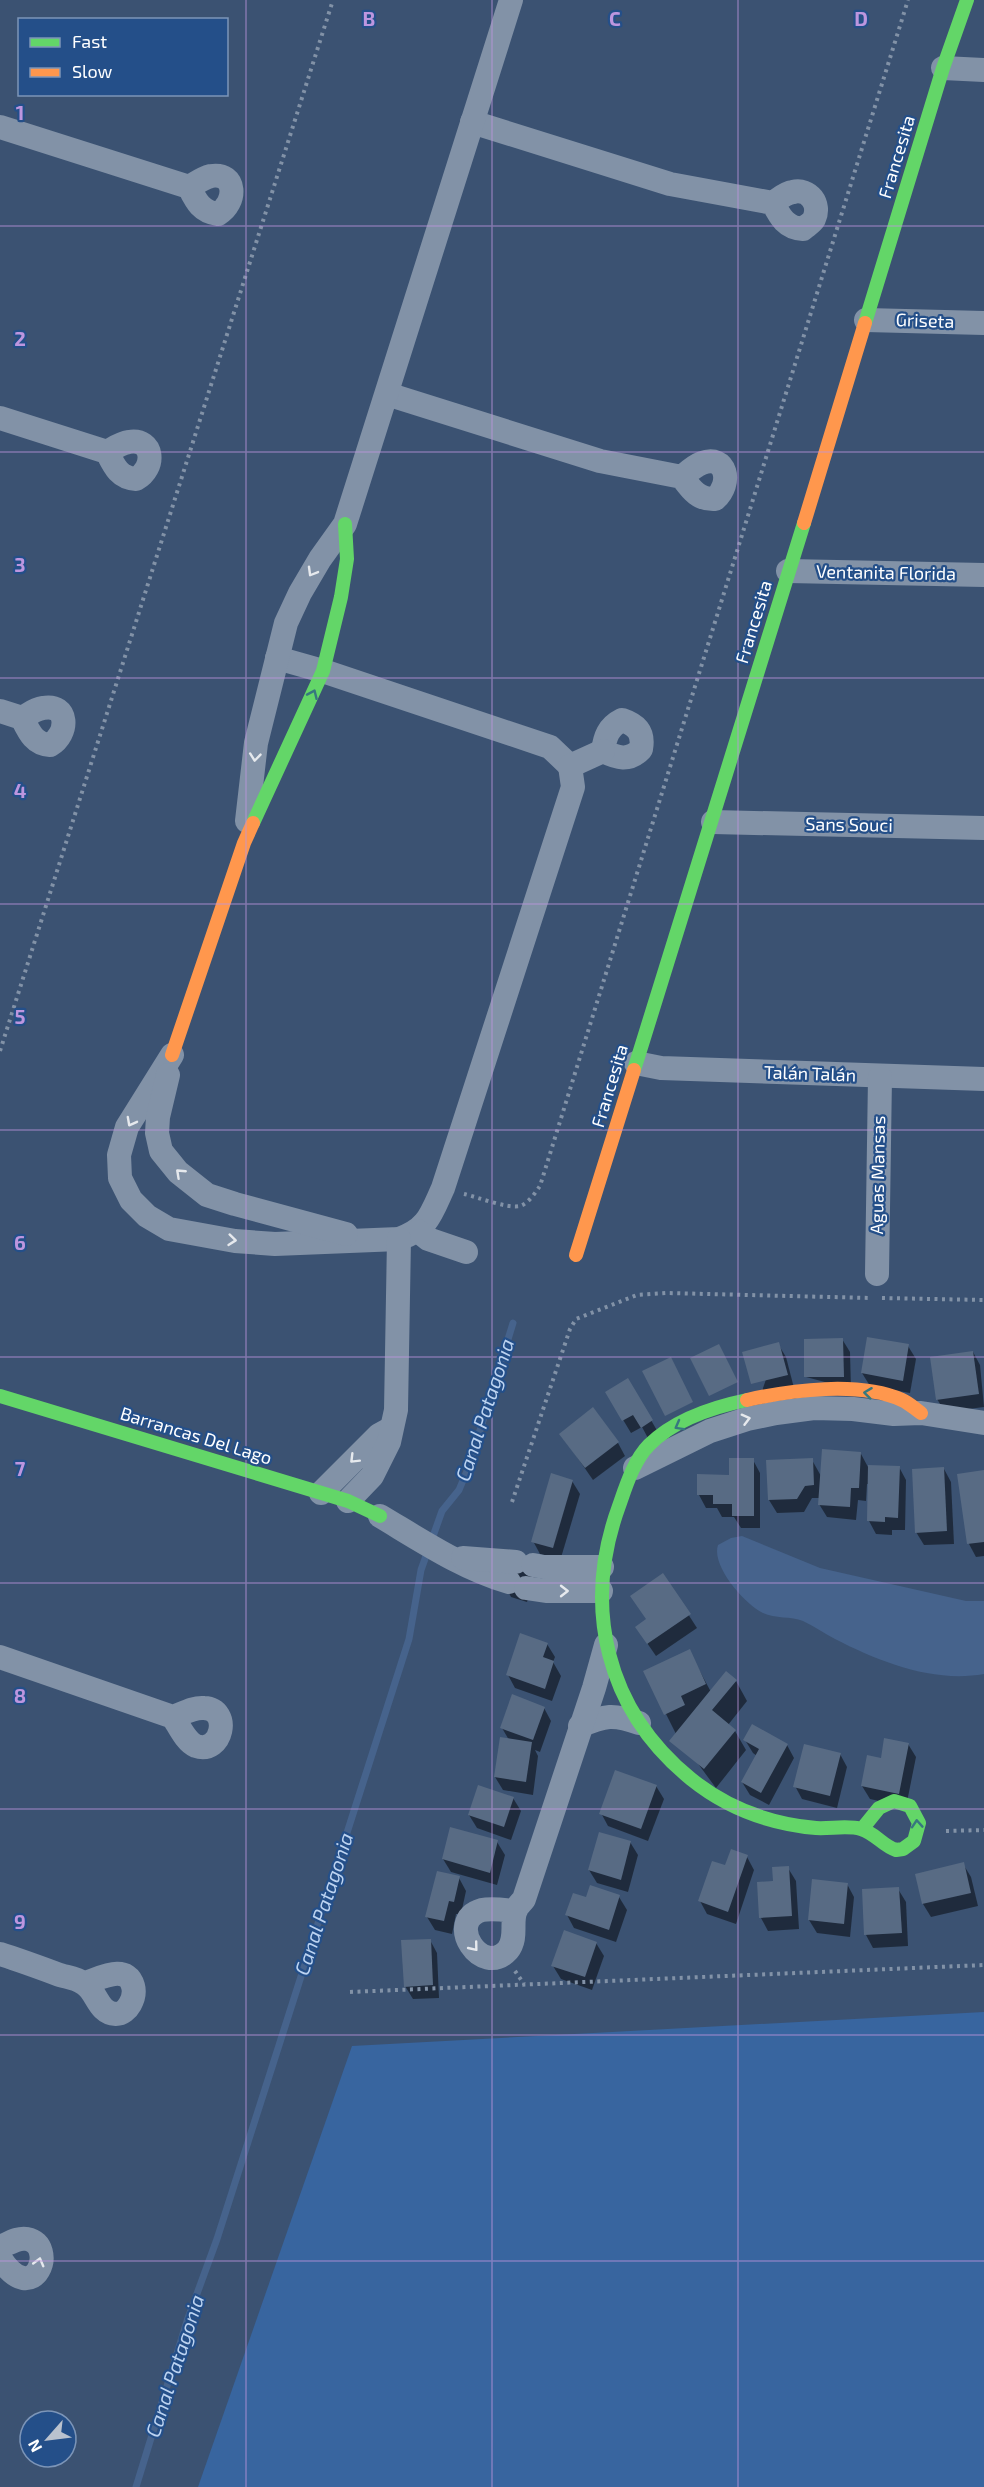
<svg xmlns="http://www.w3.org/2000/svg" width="984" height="2487" font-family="'Exo 2',sans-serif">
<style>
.green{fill:#38659f}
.water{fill:#46638c}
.shadow{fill:#0007}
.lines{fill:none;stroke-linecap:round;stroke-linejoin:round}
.stream{stroke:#46638c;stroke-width:7}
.building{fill:#586b84}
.path{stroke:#8292a7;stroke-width:4;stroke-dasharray:3 4.5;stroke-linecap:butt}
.street{stroke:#8292a7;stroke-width:24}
.fast{stroke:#63d668;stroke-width:14}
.slow{stroke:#ff974d;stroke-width:14}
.oneway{stroke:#e6e9ed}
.oneway2{stroke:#37787f}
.grid{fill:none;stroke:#bd96df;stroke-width:1.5;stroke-opacity:0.55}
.labels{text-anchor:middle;stroke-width:4.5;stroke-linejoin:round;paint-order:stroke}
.street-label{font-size:18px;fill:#fff;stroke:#244f89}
.water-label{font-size:20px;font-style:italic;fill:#bcd3f1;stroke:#244f89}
.grid-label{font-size:20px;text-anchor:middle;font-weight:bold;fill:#bd96df;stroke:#244f89;stroke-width:4.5;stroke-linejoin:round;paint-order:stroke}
</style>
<rect width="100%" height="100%" fill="#3b5272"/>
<polygon class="green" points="984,2012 984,2487 198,2487 352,2046"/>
<path class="water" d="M742,1536L820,1568L966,1601H984V1674C933,1683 880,1662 835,1639C825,1634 814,1626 803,1621C791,1616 775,1619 763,1613C745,1604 711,1566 718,1545L731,1538Z"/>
<g class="shadow">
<polygon points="842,1339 850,1352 851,1389 806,1377"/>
<polygon points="778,1344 786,1357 794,1388 760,1397"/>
<polygon points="908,1346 916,1359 910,1393 870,1386 862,1373"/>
<polygon points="973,1352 980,1365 984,1407 945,1412 937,1399"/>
<polygon points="628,1380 659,1434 649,1440 642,1427 631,1433 607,1393"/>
<polygon points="561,1434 618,1443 625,1456 593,1480"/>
<polygon points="861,1454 868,1467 899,1467 906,1480 905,1530 892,1530 892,1535 876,1534 869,1521 870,1484 867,1484 866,1501 858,1500 856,1520 827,1517 819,1504 820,1498 812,1498 804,1512 777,1513 769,1500 812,1460 821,1476"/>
<polygon points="753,1460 760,1473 760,1528 741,1528 734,1517 722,1517 717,1508 706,1508 699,1495"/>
<polygon points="944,1469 951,1482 954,1544 924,1545 916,1532"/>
<polygon points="984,1472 984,1556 976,1557 969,1544"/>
<polygon points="572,1481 580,1494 560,1561 540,1554 533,1541"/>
<polygon points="518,1559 537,1570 527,1602 511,1597 508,1591"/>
<polygon points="663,1575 697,1628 656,1656 645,1640 647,1620"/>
<polygon points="547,1644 555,1657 553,1662 561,1676 552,1701 515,1688 508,1675"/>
<polygon points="689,1651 711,1692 736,1681 747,1701 728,1725 735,1731 746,1750 716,1788 676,1734 645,1672"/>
<polygon points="544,1708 551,1721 540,1752 535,1750 538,1756 533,1795 503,1790 495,1777 509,1740 502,1728"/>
<polygon points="745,1740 787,1745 794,1758 769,1805 750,1795 742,1782 757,1756 753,1753"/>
<polygon points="908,1744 916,1757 906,1807 870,1799 862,1786"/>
<polygon points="840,1754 847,1767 837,1808 802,1799 795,1786"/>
<polygon points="656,1786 664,1799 648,1841 608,1826 601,1813"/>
<polygon points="513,1798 521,1811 511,1840 477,1828 469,1815"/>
<polygon points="497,1842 505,1855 497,1885 451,1872 443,1859"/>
<polygon points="630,1842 638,1855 628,1892 597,1883 589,1870"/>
<polygon points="747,1857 754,1870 736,1924 707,1914 700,1901 726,1867"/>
<polygon points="963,1864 971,1877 978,1906 931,1917 923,1904 917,1875"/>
<polygon points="788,1868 796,1881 799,1929 768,1931 761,1918 775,1883"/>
<polygon points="459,1878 466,1891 461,1914 456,1914 452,1934 435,1930 427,1917"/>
<polygon points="847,1884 854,1897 850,1937 817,1933 809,1920"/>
<polygon points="898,1889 906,1902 908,1946 873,1948 866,1935"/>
<polygon points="619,1897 627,1910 616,1942 574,1928 567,1915 587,1899"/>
<polygon points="430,1940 437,1953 439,1998 413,1999 405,1986"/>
<polygon points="596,1943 604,1956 592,1990 561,1979 553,1966"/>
</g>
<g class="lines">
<polyline class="stream" points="136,2487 187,2321 217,2239 409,1639 421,1570 442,1511 459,1490 469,1466 513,1323"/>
</g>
<g class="building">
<polygon points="867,1337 909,1344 903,1381 861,1373"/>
<polygon points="843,1338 844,1377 804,1377 804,1339"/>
<polygon points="779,1342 788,1375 751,1384 742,1352"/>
<polygon points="719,1344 738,1382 709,1396 690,1358"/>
<polygon points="973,1351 979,1394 936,1400 930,1357"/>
<polygon points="671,1357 693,1402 665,1416 642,1371"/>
<polygon points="628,1378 653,1420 641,1428 633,1415 622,1421 605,1392"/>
<polygon points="593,1407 619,1442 585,1468 559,1434"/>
<polygon points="822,1449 861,1452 859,1488 851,1488 850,1507 818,1505"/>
<polygon points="729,1458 754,1458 754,1516 732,1516 732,1504 713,1504 713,1495 697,1495 697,1474 729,1475"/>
<polygon points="813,1458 814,1485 805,1486 797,1499 768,1500 766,1460"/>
<polygon points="868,1465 900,1466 898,1518 885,1517 885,1522 867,1521"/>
<polygon points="944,1467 947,1531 915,1533 912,1469"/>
<polygon points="984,1470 984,1542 967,1544 957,1474"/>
<polygon points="551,1473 573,1480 553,1548 531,1542"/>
<polygon points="663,1573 691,1614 647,1644 635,1627 646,1619 630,1596"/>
<polygon points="520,1633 548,1643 543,1657 554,1661 545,1689 506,1675"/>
<polygon points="690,1649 706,1684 681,1696 685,1705 664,1715 643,1671"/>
<polygon points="726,1671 737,1680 712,1710 736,1730 704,1769 669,1741"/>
<polygon points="512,1694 545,1707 533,1740 500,1728"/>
<polygon points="752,1724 788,1744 761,1793 741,1782 759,1749 743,1740"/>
<polygon points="500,1737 532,1742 526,1782 494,1777"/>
<polygon points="884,1738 909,1743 899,1794 861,1786 867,1755 881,1758"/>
<polygon points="804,1744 841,1753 830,1796 793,1787"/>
<polygon points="615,1770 657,1785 641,1829 599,1814"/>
<polygon points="478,1785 514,1797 504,1827 468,1815"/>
<polygon points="450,1827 498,1840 490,1873 442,1859"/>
<polygon points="599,1832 631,1841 621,1880 588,1870"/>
<polygon points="731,1849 748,1855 728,1912 698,1901 712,1861 725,1865"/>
<polygon points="964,1862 971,1893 922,1904 915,1874"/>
<polygon points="789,1866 792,1916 759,1918 757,1882 773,1881 772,1867"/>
<polygon points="437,1871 460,1876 454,1902 449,1901 444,1921 425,1917"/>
<polygon points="812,1879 848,1883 844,1924 808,1920"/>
<polygon points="590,1885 620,1895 609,1930 565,1915 573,1893 586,1897"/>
<polygon points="899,1887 902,1933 864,1935 862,1889"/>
<polygon points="564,1930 597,1942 585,1977 551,1966"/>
<polygon points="431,1939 433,1985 404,1987 401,1940"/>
</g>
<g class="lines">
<g class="path">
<polyline points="0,1051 333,0"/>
<path d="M464,1194C477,1197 508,1209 520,1206C529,1203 535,1193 540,1186L908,0"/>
<polyline points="882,1298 984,1300"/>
<polyline points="512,1502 570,1329 576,1319 637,1295 667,1293 871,1298"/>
<polyline points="946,1831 984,1830"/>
<polyline points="515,1971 524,1984"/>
<polyline points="350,1992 984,1965"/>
</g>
<g class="street">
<polyline points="943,68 984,70"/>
<path d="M472,122L670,184L773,203C779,199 785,193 793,192C809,188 821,204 814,219C812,223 806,226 803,229C786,228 780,217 773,203"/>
<path d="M0,127L189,187C196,201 201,212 218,214C237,203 237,172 211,176C203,178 196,183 189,187"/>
<polyline points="866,320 984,323"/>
<path d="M387,394L600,461L682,477C691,489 698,500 715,499C733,483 726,454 702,463C694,466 688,472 682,477"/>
<path d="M0,418L107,452C114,466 119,478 136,479C156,468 154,438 129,442C121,443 114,448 107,452"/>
<polyline points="788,571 984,575"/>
<polyline points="277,658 323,671 550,747 570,766"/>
<path d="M0,711L22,718C29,732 34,744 50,745C69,734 69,703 43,708C35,709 29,714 22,718"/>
<path d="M622,720C637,725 644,733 641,749C629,762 617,758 603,751C605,737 608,727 622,720Z"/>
<polyline points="247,821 256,743 286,623 300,593 320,559 345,524 511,0"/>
<polyline points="713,822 984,828"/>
<path d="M172,1055L127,1127L119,1155L120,1178L131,1200L147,1216L169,1229L235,1241L275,1244L399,1239C428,1229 431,1214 443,1188L573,787L570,766L603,751"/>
<polyline points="636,1063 661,1068 984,1079"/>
<polyline points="168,1075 158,1117 157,1133 161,1151 178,1172 207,1195 235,1204 346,1234"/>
<polyline points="418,1231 428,1239 466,1252"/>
<polyline points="877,1274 880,1077"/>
<polyline points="635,1468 710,1431 747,1419 776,1413 814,1408 853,1409 894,1414 921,1413 984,1423"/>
<polyline points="321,1493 379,1435 390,1429"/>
<polyline points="348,1501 372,1476 389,1442 396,1410 399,1239"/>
<path d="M380,1516C422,1541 462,1568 509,1582"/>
<polyline points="463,1558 516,1562"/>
<polyline points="533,1565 544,1567 602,1567"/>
<polyline points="526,1588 546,1591 601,1591"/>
<path d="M0,1657L173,1717C179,1726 186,1742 196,1746C222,1755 232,1709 204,1708C193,1707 182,1714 173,1717"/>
<path d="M580,1726C605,1715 614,1714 639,1723"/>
<path d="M515,1911C505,1910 492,1908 482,1910C444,1921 482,1979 508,1950C518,1937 510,1922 516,1910C517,1906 522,1902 524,1899L594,1688L606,1645"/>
<path d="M0,1954C19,1960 38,1967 57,1974C65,1977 76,1978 83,1983C97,1990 97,2013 116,2014C128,2014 136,1997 133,1986C127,1963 99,1979 85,1983"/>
<path d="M0,2247C8,2244 18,2237 27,2239C58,2244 35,2311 0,2258"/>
</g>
<g class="fast">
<polyline points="865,323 943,68 967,0"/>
<polyline points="253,823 323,671 341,597 347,559 345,524"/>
<polyline points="634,1070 804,523"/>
<polyline points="0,1396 348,1501 380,1516"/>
<path d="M747,1400C713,1407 674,1420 649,1445C634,1460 626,1486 619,1506C582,1607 606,1710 691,1779C727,1808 771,1824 816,1828C830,1829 848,1825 861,1829C875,1833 883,1846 896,1850L903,1849L914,1841L919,1823L910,1806L894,1801L879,1808L862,1829"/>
</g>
<g class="slow">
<polyline points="804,523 865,323"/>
<polyline points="172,1055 244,843 253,823"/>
<polyline points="576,1255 634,1070"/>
<path d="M747,1400C792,1390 859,1381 902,1400C909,1403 915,1409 921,1413"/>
</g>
</g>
<defs><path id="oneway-chevron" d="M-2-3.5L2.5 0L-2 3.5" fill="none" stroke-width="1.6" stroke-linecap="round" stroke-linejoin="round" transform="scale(1.5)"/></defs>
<g class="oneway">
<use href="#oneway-chevron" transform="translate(312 572) rotate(120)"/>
<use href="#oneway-chevron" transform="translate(255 757) rotate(96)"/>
<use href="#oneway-chevron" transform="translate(131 1122) rotate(118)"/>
<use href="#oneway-chevron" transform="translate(180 1173) rotate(-137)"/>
<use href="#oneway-chevron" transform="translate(232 1240) rotate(6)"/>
<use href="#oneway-chevron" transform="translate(746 1419) rotate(-15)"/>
<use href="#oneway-chevron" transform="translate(354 1459) rotate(135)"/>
<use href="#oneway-chevron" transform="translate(564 1591)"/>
<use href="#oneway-chevron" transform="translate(474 1947) rotate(51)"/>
<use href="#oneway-chevron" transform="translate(39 2262) rotate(-75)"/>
</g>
<g class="oneway2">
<use href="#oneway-chevron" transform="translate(313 694) rotate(-66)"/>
<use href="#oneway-chevron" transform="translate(868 1393) rotate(-173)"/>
<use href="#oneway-chevron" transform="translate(679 1426) rotate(151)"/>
<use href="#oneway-chevron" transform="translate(917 1824) rotate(-94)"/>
</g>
<path class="grid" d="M246,0V2487M492,0V2487M738,0V2487M0,226H984M0,452H984M0,678H984M0,904H984M0,1130H984M0,1357H984M0,1583H984M0,1809H984M0,2035H984M0,2261H984"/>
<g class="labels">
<g class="street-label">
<text transform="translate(897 157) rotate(-73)" y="6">Francesita</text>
<text transform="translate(925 321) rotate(2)" y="6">Griseta</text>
<text transform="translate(886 573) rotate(1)" y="6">Ventanita Florida</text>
<text transform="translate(754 622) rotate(-73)" y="6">Francesita</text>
<text transform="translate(849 825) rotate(1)" y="6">Sans Souci</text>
<text transform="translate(810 1074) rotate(2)" y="6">Talán Talán</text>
<text transform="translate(610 1086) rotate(-73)" y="6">Francesita</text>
<text transform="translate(878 1175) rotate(-89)" y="6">Aguas Mansas</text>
<text transform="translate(196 1436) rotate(17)" y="6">Barrancas Del Lago</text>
</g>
<g class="water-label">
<text transform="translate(485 1410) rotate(-72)" y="7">Canal Patagonia</text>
<text transform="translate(324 1904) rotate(-72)" y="7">Canal Patagonia</text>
<text transform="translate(175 2366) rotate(-72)" y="7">Canal Patagonia</text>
</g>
</g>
<g class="grid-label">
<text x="369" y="26">B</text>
<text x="615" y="26">C</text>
<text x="861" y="26">D</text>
<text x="20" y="120">1</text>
<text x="20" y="346">2</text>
<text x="20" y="572">3</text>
<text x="20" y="798">4</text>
<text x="20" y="1024">5</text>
<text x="20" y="1250">6</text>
<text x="20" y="1476">7</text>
<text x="20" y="1703">8</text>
<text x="20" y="1929">9</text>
</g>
<rect x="18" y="18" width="210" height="78" fill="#244f89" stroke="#7c95b8" stroke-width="1.5"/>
<rect x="30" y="38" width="30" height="9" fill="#63d668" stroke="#7c95b8" stroke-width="1.5"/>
<text x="72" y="48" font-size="18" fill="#ffffff">Fast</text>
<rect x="30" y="68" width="30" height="9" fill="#ff974d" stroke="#7c95b8" stroke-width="1.5"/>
<text x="72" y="78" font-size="18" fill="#ffffff">Slow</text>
<g transform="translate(48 2439) rotate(242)"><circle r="28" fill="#244f89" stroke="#7c95b8" stroke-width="1.5"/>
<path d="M0-4.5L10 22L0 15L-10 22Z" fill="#bac2ce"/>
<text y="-9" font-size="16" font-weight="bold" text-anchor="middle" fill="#ffffff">N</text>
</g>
</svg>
